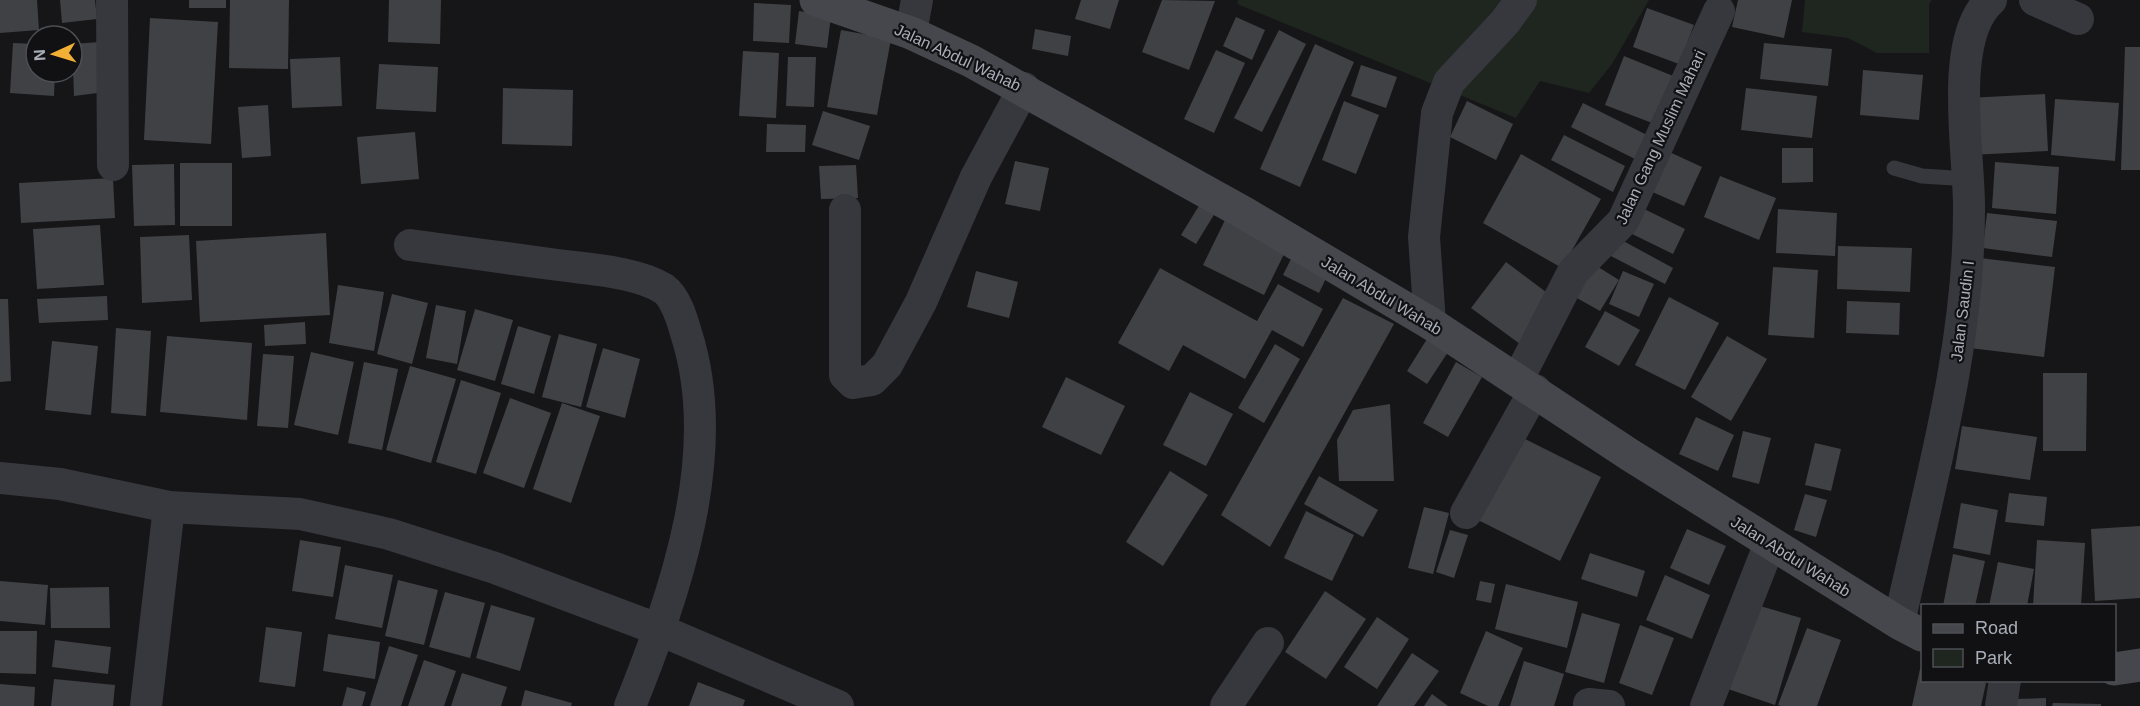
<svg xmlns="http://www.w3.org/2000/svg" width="2140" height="706" font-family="Arial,sans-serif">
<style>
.green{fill:#1e261f}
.building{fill:#404145}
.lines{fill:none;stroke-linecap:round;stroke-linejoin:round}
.lane{stroke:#37383d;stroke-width:15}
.street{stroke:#37383d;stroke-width:32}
.secondary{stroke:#45474d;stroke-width:33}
.labels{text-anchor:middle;stroke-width:4.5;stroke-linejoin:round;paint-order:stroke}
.street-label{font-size:16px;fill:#a8adb8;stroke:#111113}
</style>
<rect width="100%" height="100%" fill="#161618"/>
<g class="green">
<polygon points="1238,0 1649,0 1612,64 1589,93 1540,81 1516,118 1237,4"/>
<polygon points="1805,0 1932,0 1929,4 1929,53 1877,53 1848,38 1802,32"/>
</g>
<g class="building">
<polygon points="0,0 37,0 39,30 0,33"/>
<polygon points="60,0 95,0 97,19 62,23"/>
<rect x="189" y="0" width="37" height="8"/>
<polygon points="230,0 289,0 288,69 229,68"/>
<polygon points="389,0 441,0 440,44 388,42"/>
<polygon points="1081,0 1119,0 1110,29 1075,19"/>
<polygon points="1162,0 1215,1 1189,70 1142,52"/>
<polygon points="1738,0 1792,0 1784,38 1732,27"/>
<polygon points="754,3 791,5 789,43 753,41"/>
<polygon points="1647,8 1694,25 1679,64 1633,47"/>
<polygon points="799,11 831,16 827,48 795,44"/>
<polygon points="1236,17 1265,30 1252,60 1223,46"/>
<polygon points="150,18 218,22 211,144 144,140"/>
<polygon points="1035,29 1071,36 1068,56 1032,49"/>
<polygon points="841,30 891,39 877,115 827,107"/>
<polygon points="1279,30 1306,44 1262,132 1234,118"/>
<polygon points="100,42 105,92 74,96 72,44"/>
<polygon points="13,43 36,44 36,72 55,72 54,96 10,93"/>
<polygon points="1764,43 1832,49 1828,86 1760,79"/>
<polygon points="1315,44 1354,62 1300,187 1260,169"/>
<polygon points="2125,47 2140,47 2140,170 2121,170"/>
<polygon points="1216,50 1245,63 1214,133 1184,119"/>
<polygon points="743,51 779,53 776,118 739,116"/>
<polygon points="1624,56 1678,78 1660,126 1605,105"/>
<polygon points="340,57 342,106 292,108 290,59"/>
<polygon points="788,57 816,57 814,107 786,106"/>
<polygon points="379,64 438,67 436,112 376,109"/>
<polygon points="1361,65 1397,77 1386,108 1351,96"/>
<polygon points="1863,70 1923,75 1919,120 1860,115"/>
<polygon points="503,88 573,90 572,146 502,144"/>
<polygon points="1746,88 1817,96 1812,138 1741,130"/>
<polygon points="2045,94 2048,151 1970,155 1968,98"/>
<polygon points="2055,99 2119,103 2115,161 2051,155"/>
<polygon points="1344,101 1379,115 1356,174 1322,160"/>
<polygon points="1467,101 1513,124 1496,160 1450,137"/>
<polygon points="1583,103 1653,138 1641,162 1571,127"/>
<polygon points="268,105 271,156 242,158 238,107"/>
<polygon points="823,111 870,126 859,160 812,145"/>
<polygon points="767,124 806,125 805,152 766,152"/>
<polygon points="415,132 419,179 361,184 357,137"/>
<polygon points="1564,135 1625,166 1613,192 1551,160"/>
<polygon points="1782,148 1813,148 1813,182 1782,183"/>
<polygon points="1665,150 1702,167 1684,206 1648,190"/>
<polygon points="1521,154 1601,199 1562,268 1483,223"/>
<polygon points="1015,161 1049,168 1040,211 1005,204"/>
<polygon points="1995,162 2059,167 2056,214 1992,208"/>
<rect x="180" y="163" width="52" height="63"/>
<polygon points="174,164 175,225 134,226 132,165"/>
<polygon points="856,165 858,198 821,199 819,166"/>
<polygon points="1720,176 1776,198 1759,240 1704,217"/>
<polygon points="113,178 115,218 21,223 19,183"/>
<polygon points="1205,196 1220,205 1196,244 1181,235"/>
<polygon points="1638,206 1685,229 1673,254 1626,231"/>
<polygon points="1778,209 1837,213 1835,256 1776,253"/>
<polygon points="1987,213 2057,221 2052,257 1983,248"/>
<polygon points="1226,218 1287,248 1264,295 1203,265"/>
<polygon points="100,225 104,285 37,289 33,229"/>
<polygon points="326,233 330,315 200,322 196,241"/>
<polygon points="189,235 192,300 142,303 140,237"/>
<polygon points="1616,237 1673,268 1665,284 1607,254"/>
<polygon points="1838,246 1912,248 1910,292 1837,289"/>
<polygon points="1294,253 1329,272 1319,293 1283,275"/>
<polygon points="1980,258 2055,267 2044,357 1970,348"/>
<polygon points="1506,262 1554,298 1520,344 1471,308"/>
<polygon points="1595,265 1619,280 1600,311 1575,297"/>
<polygon points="1773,267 1818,270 1814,338 1768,335"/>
<polygon points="1160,268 1257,321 1278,284 1323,309 1303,347 1272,330 1245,379 1183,345 1169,371 1118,343"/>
<polygon points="976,271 1018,282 1009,318 967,307"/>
<polygon points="1623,271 1654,284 1639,317 1609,304"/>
<polygon points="338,285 384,292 374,351 329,343"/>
<polygon points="392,294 428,303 412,364 377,354"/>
<polygon points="107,296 108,320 39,323 37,299"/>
<polygon points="1669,297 1719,323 1685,390 1635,365"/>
<polygon points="1343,298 1394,324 1270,547 1221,515"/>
<polygon points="0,299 8,299 11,381 0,382"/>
<polygon points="1847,301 1900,303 1899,335 1846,333"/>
<polygon points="436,305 466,311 457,364 426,358"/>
<polygon points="475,309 513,320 495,381 457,370"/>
<polygon points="1605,311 1640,330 1619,366 1585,347"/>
<polygon points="305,322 306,344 265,346 264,325"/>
<polygon points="518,326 551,336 534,394 501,384"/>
<polygon points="116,328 151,331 146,416 111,413"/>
<polygon points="559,334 597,344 581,407 542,397"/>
<polygon points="167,336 252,343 247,420 160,412"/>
<polygon points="1727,336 1767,359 1731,421 1691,397"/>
<polygon points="1427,339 1448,352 1427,384 1407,371"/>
<polygon points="52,341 98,346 91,415 45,410"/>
<polygon points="1275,344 1300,359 1264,423 1238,408"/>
<polygon points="603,348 640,359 625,418 586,407"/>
<polygon points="311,352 354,362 338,435 294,425"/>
<polygon points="263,354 294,356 288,428 257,426"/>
<polygon points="364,362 398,369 382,450 348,443"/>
<polygon points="1456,362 1482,377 1448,437 1423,423"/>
<polygon points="410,366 456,379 431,463 386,450"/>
<polygon points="2043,373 2087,373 2086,451 2043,451"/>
<polygon points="1066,377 1125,406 1101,455 1042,427"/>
<polygon points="461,380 501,393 476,474 436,462"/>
<polygon points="1190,392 1233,414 1206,466 1163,445"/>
<polygon points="510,398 551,413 524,488 483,473"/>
<polygon points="562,403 600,416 571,503 533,489"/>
<polygon points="1390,404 1394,481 1339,481 1337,440 1353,410"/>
<polygon points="1696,417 1734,435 1718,471 1679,454"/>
<polygon points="1962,426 2037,437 2030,480 1955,469"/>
<polygon points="1743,431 1771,438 1759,484 1732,477"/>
<polygon points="1513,433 1601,477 1560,561 1472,517"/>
<polygon points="1815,443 1841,449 1831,491 1805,485"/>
<polygon points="1170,471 1208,495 1163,566 1126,542"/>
<polygon points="1319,476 1378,510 1363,537 1304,504"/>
<polygon points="2009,493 2047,497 2044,526 2005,522"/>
<polygon points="1805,494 1827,500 1816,537 1794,530"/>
<polygon points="1961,503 1998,510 1990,555 1953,548"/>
<polygon points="1424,507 1449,513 1433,574 1408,568"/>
<polygon points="1306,511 1354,535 1332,581 1284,558"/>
<polygon points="2140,526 2140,598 2095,601 2091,529"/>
<polygon points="1687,529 1726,546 1709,585 1670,568"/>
<polygon points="1450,530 1468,535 1454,578 1436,572"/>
<polygon points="300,540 341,547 333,597 292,591"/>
<polygon points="2037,540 2085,543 2081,606 2033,606"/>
<polygon points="1590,553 1645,571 1637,597 1581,579"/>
<polygon points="1953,554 1985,561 1975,606 1943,606"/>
<polygon points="1998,562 2034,569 2027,606 1989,606"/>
<polygon points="345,565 393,575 382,628 335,619"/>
<polygon points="1665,575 1710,595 1692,639 1646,620"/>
<polygon points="398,580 438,590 424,645 385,636"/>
<polygon points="0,581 48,585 45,625 0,621"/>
<polygon points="1480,581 1495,584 1491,603 1476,600"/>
<polygon points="1506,584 1578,602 1567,648 1495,629"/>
<polygon points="109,587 110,628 51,628 50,588"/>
<polygon points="1325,591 1366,619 1326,679 1285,652"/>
<polygon points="445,592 485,603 470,658 429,647"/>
<polygon points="491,605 535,618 520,671 476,658"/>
<polygon points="1760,606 1801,618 1775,705 1722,687"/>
<polygon points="1582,613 1620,624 1604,683 1565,672"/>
<polygon points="1377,617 1409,639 1377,689 1344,667"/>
<polygon points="1640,625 1674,638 1652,695 1619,683"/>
<polygon points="266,627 302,632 295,687 259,682"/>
<polygon points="1807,628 1841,640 1817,706 1781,706 1778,705"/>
<polygon points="0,631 37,631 36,674 0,673"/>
<polygon points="1486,631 1523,648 1498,706 1488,706 1460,693"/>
<polygon points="328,634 380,642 375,679 323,671"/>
<polygon points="55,640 111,647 108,674 52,667"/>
<polygon points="389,646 418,655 401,706 370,706"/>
<polygon points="1412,653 1439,671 1414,706 1377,706"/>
<polygon points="424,660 456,671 444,706 408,706"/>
<polygon points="1524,661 1564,674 1554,706 1510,706"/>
<polygon points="1920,669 1922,669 1922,680 1973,680 1986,683 1981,706 1912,706"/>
<polygon points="462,673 507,687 501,706 451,706"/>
<polygon points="54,679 115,685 113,706 51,706"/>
<polygon points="698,682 745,700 743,706 689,706"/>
<polygon points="0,684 35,687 34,706 0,706"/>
<polygon points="347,687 366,692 362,706 342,706"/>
<polygon points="525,690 572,703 571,706 521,706"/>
<polygon points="1432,694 1448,706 1424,706"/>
<polygon points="2046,698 2046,706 2015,706 2014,699"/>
<polygon points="2053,703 2101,704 2101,706 2052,706"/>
</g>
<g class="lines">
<polyline class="lane" points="1894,168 1922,176 1969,179"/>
<g class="street">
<polyline points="112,0 113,165"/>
<polyline points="2035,0 2078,19"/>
<polyline points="911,33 917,0"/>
<polyline points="845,210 845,375 853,383 872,380 887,365 921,302 976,177 1024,88"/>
<path d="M410,245C459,252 509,258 558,265C589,269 638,272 664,289C676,298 682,319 686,333C725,453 675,594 630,706"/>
<polyline points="1430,323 1424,237 1437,113 1449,82 1505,22 1521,0"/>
<polyline points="1518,379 1573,272 1623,221 1719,11"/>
<polyline points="0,478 60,484 169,507 300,514 389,534 495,568 660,630 838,706"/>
<polyline points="1466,513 1535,390"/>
<path d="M1899,623C1929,486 1970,348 1969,206C1969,152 1948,37 1991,0"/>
<polyline points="1589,704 1609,706"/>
<polyline points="146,706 169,507"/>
<polyline points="1226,706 1268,643"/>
<polyline points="1706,706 1770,543"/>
<polyline points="2001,706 2005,680"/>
</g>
<g class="secondary">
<polyline points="816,0 911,33 971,61 1246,214 1430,323 1630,455 1899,623 1922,635"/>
<polyline points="2114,669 2140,665"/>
</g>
</g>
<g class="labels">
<g class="street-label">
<text transform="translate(958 57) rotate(25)" y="6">Jalan Abdul Wahab</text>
<text transform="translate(1660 137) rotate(-65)" y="6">Jalan Gang Muslim Mahari</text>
<text transform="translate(1382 295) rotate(31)" y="6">Jalan Abdul Wahab</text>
<text transform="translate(1962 311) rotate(-83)" y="6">Jalan Saudin I</text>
<text transform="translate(1791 556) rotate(32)" y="6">Jalan Abdul Wahab</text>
</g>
</g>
<rect x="1921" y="604" width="195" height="78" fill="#111113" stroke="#4d4f55" stroke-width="1.5"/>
<rect x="1933" y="624" width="30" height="9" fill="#45474d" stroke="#4d4f55" stroke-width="1.5"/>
<text x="1975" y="634" font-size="18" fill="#a8adb8">Road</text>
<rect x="1933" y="649" width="30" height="18" fill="#1e261f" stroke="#4d4f55" stroke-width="1.5"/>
<text x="1975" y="664" font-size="18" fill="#a8adb8">Park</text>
<g transform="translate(54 54) rotate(266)"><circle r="28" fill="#111113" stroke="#4d4f55" stroke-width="1.5"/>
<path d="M0-4.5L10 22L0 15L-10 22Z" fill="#f2b134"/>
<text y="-9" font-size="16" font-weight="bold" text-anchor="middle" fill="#a8adb8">N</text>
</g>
</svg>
